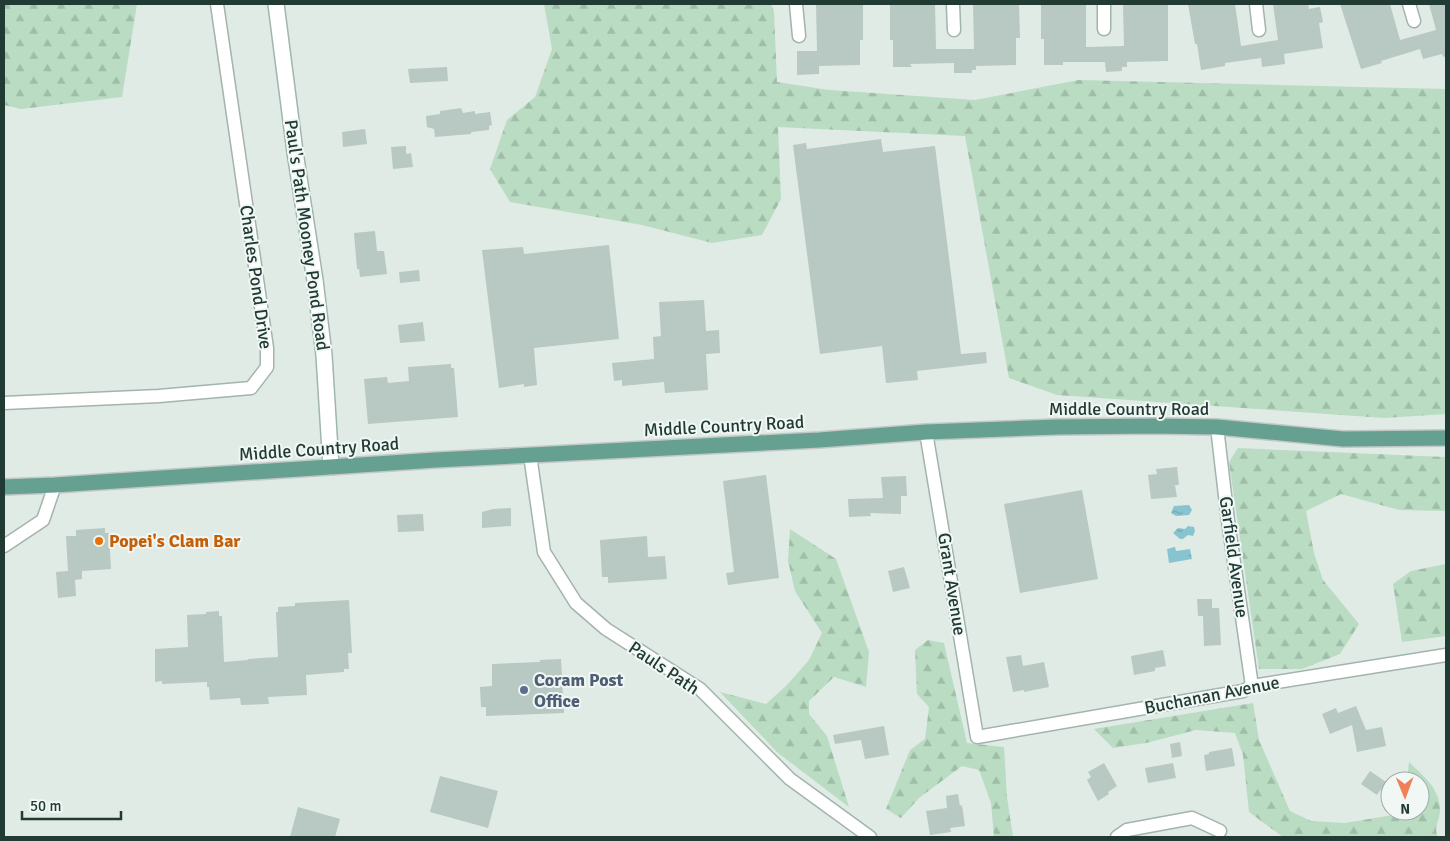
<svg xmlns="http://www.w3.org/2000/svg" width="1450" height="841" font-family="Signika,sans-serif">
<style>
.forest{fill:url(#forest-firs)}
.water{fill:url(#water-ripples)}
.building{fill:#b8c8c2}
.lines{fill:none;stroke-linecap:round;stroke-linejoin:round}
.street-casing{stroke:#a3b3ad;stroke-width:15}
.secondary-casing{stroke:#9fb6ae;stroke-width:18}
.primary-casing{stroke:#c1c8c6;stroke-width:18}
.street{stroke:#fff;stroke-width:12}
.secondary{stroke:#fff;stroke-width:15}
.primary{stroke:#65a091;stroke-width:15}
.food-dot{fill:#e8710a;stroke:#f0f7f4;stroke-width:2}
.service-dot{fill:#5c6f8a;stroke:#f0f7f4;stroke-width:2}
.labels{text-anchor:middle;stroke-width:4;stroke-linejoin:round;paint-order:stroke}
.street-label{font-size:18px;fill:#213b34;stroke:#f0f7f4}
.food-label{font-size:18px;font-weight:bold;fill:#c56008;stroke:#f0f7f4;text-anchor:start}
.service-label{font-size:18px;font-weight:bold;fill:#4e5e75;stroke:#f0f7f4;text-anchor:start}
</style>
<defs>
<pattern id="forest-firs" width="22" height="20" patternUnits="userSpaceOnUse" patternTransform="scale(1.25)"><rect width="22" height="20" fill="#b9dcc3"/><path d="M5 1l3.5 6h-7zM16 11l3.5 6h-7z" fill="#9fbea8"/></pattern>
<pattern id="water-ripples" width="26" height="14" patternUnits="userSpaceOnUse" patternTransform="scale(1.25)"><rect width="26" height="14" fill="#88c4d0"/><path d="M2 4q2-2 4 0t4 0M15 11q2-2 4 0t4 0" fill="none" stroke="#6fa0aa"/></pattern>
</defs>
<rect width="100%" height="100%" fill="#e0ebe6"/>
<g class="forest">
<polygon points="4,4 137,4 122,97 21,109 4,105"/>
<polygon points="544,4 771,4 774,11 777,82 829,90 975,100 1079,80 1446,89 1446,414 1384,418 1057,395 1009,378 965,136 778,127 781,199 762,235 712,243 642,225 510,202 490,169 507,120 535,97 552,49"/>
<polygon points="1238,448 1446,457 1446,511 1399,510 1341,494 1306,511 1314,553 1323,580 1359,624 1340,654 1302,669 1259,669 1229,462"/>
<polygon points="790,529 836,559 869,652 866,687 834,677 809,701 809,714 827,736 849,807 778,753 720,692 766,704 787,685 809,660 822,633 795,591 788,561"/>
<polygon points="1446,564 1446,636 1402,642 1393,584 1411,571"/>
<polygon points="928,640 944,643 967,743 1004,747 1007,797 1013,837 994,837 991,803 979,770 962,766 919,798 901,818 886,809 910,750 925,739 929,707 917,694 915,650"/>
<path d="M1253,703L1259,740L1290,811L1311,821L1345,823L1405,813V811H1420V781H1407L1409,762C1423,776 1440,788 1440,810C1440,821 1433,827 1438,837H1283L1249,812L1243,755L1235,733L1196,730L1146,743L1113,748L1094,729Z"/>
</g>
<g class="water">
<polygon points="1189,505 1192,510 1189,515 1176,516 1171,513 1174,506"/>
<polygon points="1188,526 1194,527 1195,531 1193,536 1188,535 1183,539 1180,539 1173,533 1178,528 1185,529"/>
<polygon points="1175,547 1176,551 1190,549 1192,559 1169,563 1167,549"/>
</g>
<g class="building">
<polygon points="816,4 863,4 863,40 860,40 860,65 819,66 819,74 797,75 797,51 817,51"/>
<polygon points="890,4 935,4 936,49 974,49 973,4 1019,4 1020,38 1016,38 1016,65 976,66 976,70 972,70 972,73 954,73 954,63 910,64 912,67 893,67 893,40 890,40"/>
<polygon points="1041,4 1086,4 1086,47 1124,46 1123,4 1168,4 1168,61 1127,62 1127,67 1122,67 1122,71 1106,72 1105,62 1063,62 1063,65 1044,65 1044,39 1041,39"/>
<polygon points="1188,4 1235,4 1241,46 1278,40 1273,4 1308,4 1309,9 1320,7 1323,22 1319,23 1323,48 1284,54 1285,64 1262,67 1261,58 1225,63 1225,66 1201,70 1197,44 1195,44"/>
<polygon points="1340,4 1390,4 1400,40 1436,30 1429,4 1446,4 1446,56 1443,57 1442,54 1423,59 1420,49 1381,61 1382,63 1361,69"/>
<polygon points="447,67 448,81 410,83 408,69"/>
<polygon points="461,108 463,113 475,111 475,114 490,112 492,125 489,126 489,130 471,132 471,134 435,137 434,129 427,127 426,116 440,114 440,111"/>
<polygon points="365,129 367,144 343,147 342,132"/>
<polygon points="881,139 883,152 935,146 961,354 986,352 987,363 917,371 918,380 886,383 882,346 820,354 793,145 806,143 807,149"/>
<polygon points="406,146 406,154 411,153 413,167 393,169 391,147"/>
<polygon points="375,231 377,251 384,251 387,274 360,277 359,269 357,269 354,233"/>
<polygon points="609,245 619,339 534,348 537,385 524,387 524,384 499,388 482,250 523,247 524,254"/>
<polygon points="419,270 420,281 400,283 399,272"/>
<polygon points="704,300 706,331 719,330 720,353 706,354 708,390 665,393 664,382 622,386 622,380 614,381 612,363 654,359 653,337 661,336 659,302"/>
<polygon points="423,322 425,341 400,343 398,325"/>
<polygon points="451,364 451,368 454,368 458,417 368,424 364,379 387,377 388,383 409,381 408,367"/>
<polygon points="1177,467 1179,485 1175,485 1177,497 1151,499 1148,475 1157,474 1156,469"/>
<polygon points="766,475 779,578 728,585 726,573 734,572 723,481"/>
<polygon points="906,476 907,496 901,496 901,514 870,513 871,516 849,517 848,499 883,498 881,477"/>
<polygon points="1082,490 1098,579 1020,593 1004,504"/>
<polygon points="511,508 511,526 482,528 482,512 493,509"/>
<polygon points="423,514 424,531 398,532 397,515"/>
<polygon points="105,528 105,533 109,533 111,569 82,571 82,579 75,580 76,596 58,598 56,572 68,571 66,536 76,536 76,530"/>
<polygon points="647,536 648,557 665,556 667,579 608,583 608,577 602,577 600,540"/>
<polygon points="904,567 910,588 893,592 888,571"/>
<polygon points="1197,599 1212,599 1212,608 1219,608 1221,645 1204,646 1203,616 1198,616"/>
<polygon points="349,600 352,653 348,653 349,669 344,669 344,672 306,675 307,695 268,697 269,704 241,705 240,698 210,700 209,687 207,687 207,682 162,684 162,681 155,682 155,649 188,647 187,615 206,614 206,612 219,611 219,616 222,616 224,662 248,660 248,659 278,657 276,612 278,612 278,607 295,606 295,603"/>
<polygon points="1163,650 1166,666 1155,668 1155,671 1134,675 1131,656"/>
<polygon points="1021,655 1023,666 1044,662 1049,687 1024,692 1024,690 1013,692 1006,657"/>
<polygon points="561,659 564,713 486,716 486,707 481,707 480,687 492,686 492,664 540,662 540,660"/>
<polygon points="1356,706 1366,730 1382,727 1386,746 1357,752 1352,725 1330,734 1322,714 1336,708 1338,713"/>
<polygon points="884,726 889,755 865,759 861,740 835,744 833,735"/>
<polygon points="1180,742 1182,756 1172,758 1170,744"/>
<polygon points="1232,748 1235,766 1206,771 1204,755 1209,754 1209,752"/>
<polygon points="1104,763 1117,786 1108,792 1109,794 1098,801 1087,780 1091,777 1088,772"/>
<polygon points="1173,763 1176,778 1148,783 1145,768"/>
<polygon points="1370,771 1386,782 1377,795 1361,784"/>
<polygon points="440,776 498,791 488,828 430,812"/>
<polygon points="958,794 960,806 962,805 965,826 950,828 951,832 930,835 926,811 947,808 946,796"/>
<polygon points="298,807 340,819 335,837 290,837"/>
</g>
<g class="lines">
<g class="street-casing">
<g id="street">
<polyline points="796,4 799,36"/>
<polyline points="953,4 954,30"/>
<polyline points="1104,4 1104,29"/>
<polyline points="1256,4 1259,30"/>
<polyline points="1409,4 1414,21"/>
<polyline points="4,403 159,396 251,388 267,367 267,348 217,4"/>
<polyline points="1217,427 1228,521 1252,686"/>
<polyline points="926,432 977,737 1243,691 1252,686 1446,655"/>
<polyline points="530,455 544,552 576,603 606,629 700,689 790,779 870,837"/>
<polyline points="4,546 43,520 55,485"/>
<polyline points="1117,837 1127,830 1192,818 1220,831"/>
</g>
</g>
<g class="secondary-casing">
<polyline id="secondary" points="276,4 295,152 315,280 324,355 331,467"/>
</g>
<g class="primary-casing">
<polyline id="primary" points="4,487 55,485 436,460 819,440 926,432 1058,427 1153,426 1217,427 1343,439 1446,438"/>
</g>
<use href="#street" class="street"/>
<use href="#secondary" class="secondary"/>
<use href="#primary" class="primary"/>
</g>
<circle class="food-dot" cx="99" cy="541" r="5"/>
<circle class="service-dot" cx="524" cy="690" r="5"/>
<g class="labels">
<g class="street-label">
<text transform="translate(307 235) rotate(82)" y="6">Paul's Path Mooney Pond Road</text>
<text transform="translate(256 277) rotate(82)" y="6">Charles Pond Drive</text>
<text x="1129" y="415">Middle Country Road</text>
<text transform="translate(724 426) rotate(-3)" y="6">Middle Country Road</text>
<text transform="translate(319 449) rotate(-4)" y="6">Middle Country Road</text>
<text transform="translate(1234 557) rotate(82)" y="6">Garfield Avenue</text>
<text transform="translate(952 584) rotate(81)" y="6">Grant Avenue</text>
<text transform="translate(664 668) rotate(34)" y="6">Pauls Path</text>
<text transform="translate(1212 695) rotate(-11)" y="6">Buchanan Avenue</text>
</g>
<g class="food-label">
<text x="109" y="547">Popei's Clam Bar</text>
</g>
<g class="service-label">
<text x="534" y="686">Coram Post<tspan x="534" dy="21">Office</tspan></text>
</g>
</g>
<rect width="1450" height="841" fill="none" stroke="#213b34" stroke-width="10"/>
<g transform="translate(1405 796) rotate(179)"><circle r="24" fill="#f0f7f4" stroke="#9daca7"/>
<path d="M0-4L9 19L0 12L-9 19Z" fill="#f17f58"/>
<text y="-8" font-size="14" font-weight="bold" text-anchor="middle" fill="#213b34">N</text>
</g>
<path d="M22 811v8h99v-8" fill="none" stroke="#213b34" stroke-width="2.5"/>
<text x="30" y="811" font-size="15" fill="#213b34" stroke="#f0f7f4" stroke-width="4" paint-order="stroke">50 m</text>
</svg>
